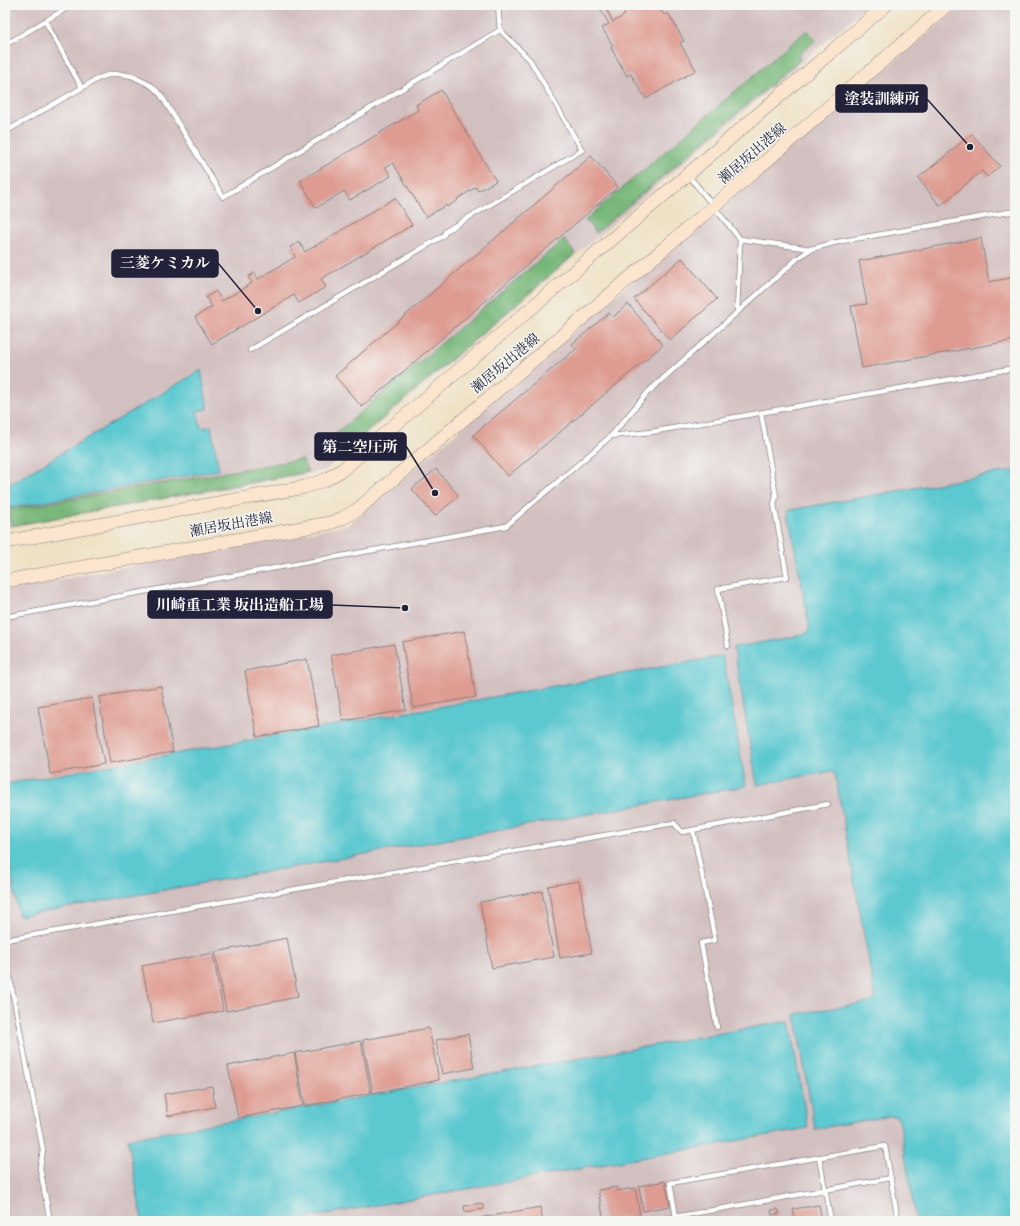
<svg xmlns="http://www.w3.org/2000/svg" width="1020" height="1226" font-family="'IM FELL DW Pica','Noto Serif JP',serif">
<style>
.industrial{fill:#d2bfc0}
.forest{fill:#76b678;stroke:#4c6c5a}
.water{fill:#5bc8d0;stroke:#3e7586}
.building{fill:#de9b91}
.lines{fill:none;stroke-linecap:round;stroke-linejoin:round}
.service-casing{stroke:#888280;stroke-width:6}
.secondary-casing{stroke:#888280;stroke-width:14}
.service{stroke:#fff;stroke-width:4.5}
.secondary{stroke:#fce5cf;stroke-width:13}
.labels{text-anchor:middle;stroke-width:3;stroke-linejoin:round;paint-order:stroke}
.street-label{font-size:14px;fill:#22223b;stroke:#f6f6f2}
.leader{fill:none;stroke:#22223b;stroke-width:1.5}
.callout-dot{fill:#22223b;stroke:#f6f6f2;stroke-width:1.5}
.callout{fill:#22223b;stroke:#22223b;stroke-width:1.5}
.callout-label{font-size:15px;text-anchor:middle;font-weight:bold;fill:#fff}
</style>
<rect width="100%" height="100%" fill="#f6f6f2"/>
<filter id="ink" filterUnits="userSpaceOnUse"><feTurbulence type="fractalNoise" baseFrequency=".025" numOctaves="2"/><feDisplacementMap in="SourceGraphic" scale="8" xChannelSelector="R" yChannelSelector="G"/><feConvolveMatrix kernelMatrix="1 2 1 2 8 2 1 2 1" color-interpolation-filters="sRGB"/></filter>
<filter id="wash" filterUnits="userSpaceOnUse"><feTurbulence type="fractalNoise" baseFrequency=".012" numOctaves="4" result="noise"/><feDisplacementMap in="SourceGraphic" scale="16" xChannelSelector="R" yChannelSelector="G"/><feGaussianBlur stdDeviation="0.9" result="paint"/><feColorMatrix in="noise" values="0 0 0 0 0 0 0 0 0 0 0 0 0 0 0 0 0 1.4 0 .05"/><feComposite in="paint" operator="in"/></filter>
<g filter="url(#wash)">
<rect width="100%" height="100%" fill="#efe1c4"/>
<g class="industrial">
<polygon points="5,5 868,5 324,471 5,528"/>
<polygon points="960,5 1015,5 1015,470 790,510 789,518 809,625 809,632 791,637 735,647 734,649 756,783 759,785 831,771 835,774 875,996 875,999 871,1002 801,1013 815,1129 890,1116 897,1117 900,1124 916,1221 5,1221 5,590 348,525 495,400 791,145 919,41"/>
</g>
<g class="forest">
<polygon points="807,30 816,40 798,55 800,60 596,233 585,220"/>
<polygon points="564,239 575,254 330,463 321,446"/>
<polygon points="302,459 308,472 11,526 8,510"/>
</g>
<g class="water">
<polygon points="201,370 208,409 197,411 201,428 211,426 219,470 5,509 5,487"/>
<polygon points="1015,470 1015,1221 916,1221 900,1124 897,1117 890,1116 815,1129 795,1014 871,1002 875,999 875,996 835,774 831,771 827,772 757,785 734,649 735,647 791,637 809,632 809,625 789,518 788,511 790,510"/>
<polygon points="723,656 746,786 19,916 5,839 5,784"/>
<polygon points="789,1021 808,1128 288,1221 142,1221 128,1139"/>
</g>
<g id="blocks">
<g class="building">
<polygon points="598,5 604,5 613,22 625,15 620,5 625,5 630,12 642,5 658,5 664,15 668,13 684,41 680,43 696,70 646,99 631,74 627,76 611,48 613,46 602,28 609,24"/>
<polygon points="441,90 496,181 478,191 476,187 457,199 458,200 447,207 446,205 426,217 393,163 385,167 391,176 350,200 344,191 316,208 300,181 418,110 416,105"/>
<polygon points="972,134 1000,166 987,177 982,171 940,206 918,178"/>
<polygon points="591,156 618,187 362,407 335,376"/>
<polygon points="395,198 412,225 321,279 326,287 299,303 294,295 212,344 195,317 212,307 206,297 216,291 222,301 252,283 248,277 255,273 258,279 295,257 290,247 299,242 305,252"/>
<polygon points="981,238 989,282 1015,277 1015,340 862,368 851,306 867,304 859,261"/>
<polygon points="682,258 717,299 670,340 634,299"/>
<polygon points="628,304 663,345 508,476 473,435 576,349 572,344 609,313 613,317"/>
<polygon points="436,469 459,496 435,516 412,489"/>
<polygon points="464,631 476,697 413,708 402,642"/>
<polygon points="394,644 406,710 343,721 331,655"/>
<polygon points="307,659 319,726 257,737 245,671"/>
<polygon points="161,686 173,752 110,763 99,697"/>
<polygon points="92,698 104,764 50,774 38,707"/>
<polygon points="579,881 592,953 560,958 548,886"/>
<polygon points="542,891 554,957 492,968 480,902"/>
<polygon points="287,938 298,997 226,1011 215,952"/>
<polygon points="213,953 223,1011 153,1023 142,966"/>
<polygon points="429,1028 439,1080 373,1093 363,1040"/>
<polygon points="468,1034 474,1068 442,1074 436,1040"/>
<polygon points="361,1041 371,1093 305,1106 295,1053"/>
<polygon points="294,1053 303,1106 238,1118 228,1066"/>
<polygon points="212,1086 215,1107 168,1116 164,1094"/>
<polygon points="665,1181 670,1206 643,1211 639,1186"/>
<polygon points="617,1187 617,1191 635,1188 640,1215 604,1221 598,1190"/>
<polygon points="482,1203 484,1209 465,1212 464,1206"/>
<polygon points="819,1205 822,1221 795,1221 793,1209"/>
<polygon points="540,1207 543,1221 468,1221 468,1220"/>
<polygon points="778,1209 779,1214 772,1215 771,1210"/>
<polygon points="780,1217 781,1221 760,1221 760,1220"/>
<polygon points="462,1218 462,1221 448,1221 448,1220"/>
</g>
</g>
</g>
<g filter="url(#ink)">
<use href="#blocks" fill-opacity="0" stroke="#888280" stroke-width="1"/>
<g class="lines">
<g class="service-casing">
<g id="service">
<polyline points="45,21 82,88"/>
<polyline points="5,45 72,5"/>
<polyline points="5,132 99,78 111,74 121,74 132,76 152,86 161,95 223,197 500,30 498,5"/>
<polyline points="689,176 740,239"/>
<polyline points="737,313 740,239 811,249"/>
<polyline points="250,350 443,236 446,231 582,150 530,60 500,30"/>
<polyline points="611,436 651,432 1015,368"/>
<polyline points="5,617 506,526 611,436 648,392 798,258 811,249 837,242 1015,211"/>
<polyline points="728,646 718,589 787,577 774,504 776,496 761,413"/>
<polyline points="693,830 715,940 701,943 717,1027"/>
<polyline points="5,940 674,823 682,832 828,804"/>
<polyline points="5,953 43,1150 40,1168 50,1221"/>
<polyline points="819,1157 831,1221"/>
<polyline points="676,1217 670,1183 885,1146 898,1221"/>
<polyline points="661,1221 669,1218 891,1178"/>
</g>
</g>
<g class="secondary-casing">
<g id="secondary">
<polyline points="5,542 305,487 325,480 342,470 886,5"/>
<polyline points="5,581 330,523 343,518 357,510 714,206 947,5"/>
</g>
</g>
<use href="#service" class="service"/>
<use href="#secondary" class="secondary"/>
</g>
</g>
<g class="labels">
<g class="street-label">
<text transform="translate(752 153) rotate(-41)" y="5">瀬居坂出港線</text>
<text transform="translate(505 363) rotate(-40)" y="5">瀬居坂出港線</text>
<text transform="translate(231 524) rotate(-10)" y="5">瀬居坂出港線</text>
</g>
</g>
<path class="leader" d="M970 147L927 99M258 311L218 263M435 493L406 446M405 608L332 605"/>
<g class="callout-dot">
<circle cx="970" cy="147" r="4"/>
<circle cx="258" cy="311" r="4"/>
<circle cx="435" cy="493" r="4"/>
<circle cx="405" cy="608" r="4"/>
</g>
<g class="callout">
<rect x="836" y="85" width="91" height="27" rx="4"/>
<rect x="112" y="250" width="106" height="27" rx="4"/>
<rect x="315" y="433" width="91" height="27" rx="4"/>
<rect x="148" y="591" width="184" height="27" rx="4"/>
</g>
<g class="callout-label">
<text x="882" y="104">塗装訓練所</text>
<text x="165" y="268">三菱ケミカル</text>
<text x="360" y="452">第二空圧所</text>
<text x="240" y="610">川崎重工業 坂出造船工場</text>
</g>
<rect width="1020" height="1226" fill="none" stroke="#f6f6f2" stroke-width="20"/>
</svg>
